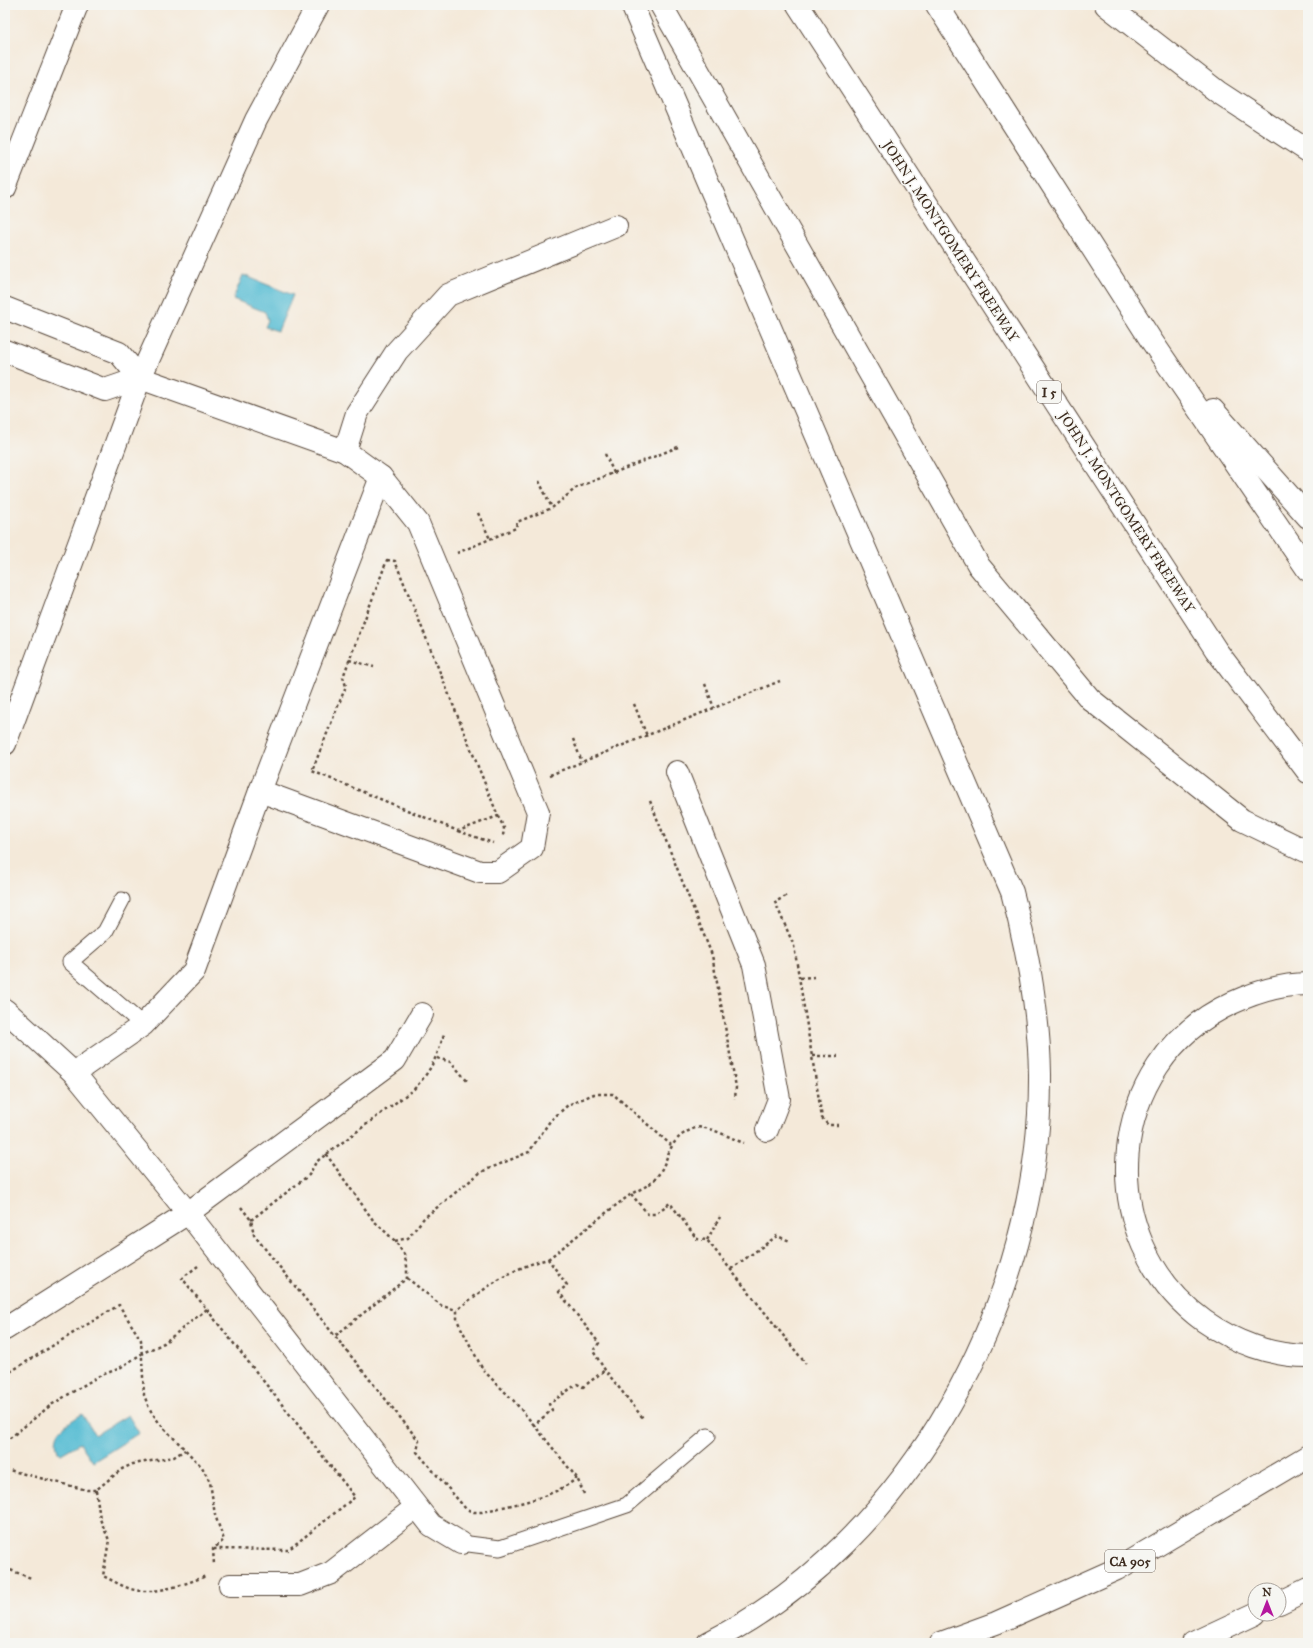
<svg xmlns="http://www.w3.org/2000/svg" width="1313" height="1648" font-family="'IM FELL Great Primer',serif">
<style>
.water{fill:#55bcd3;stroke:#487378}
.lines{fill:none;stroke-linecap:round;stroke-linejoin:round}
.lane-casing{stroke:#57473a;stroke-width:17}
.street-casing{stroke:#57473a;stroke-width:24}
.secondary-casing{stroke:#57473a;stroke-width:24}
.highway-casing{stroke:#57473a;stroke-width:24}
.path{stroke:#57473a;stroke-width:2.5;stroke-dasharray:3 3;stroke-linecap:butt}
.lane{stroke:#fff;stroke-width:15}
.street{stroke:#fff;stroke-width:22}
.secondary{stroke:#fff;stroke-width:22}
.highway{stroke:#fff;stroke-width:22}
.labels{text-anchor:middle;stroke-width:3;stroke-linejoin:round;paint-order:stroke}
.shield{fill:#f6f6f2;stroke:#73675e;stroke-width:1}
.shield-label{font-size:13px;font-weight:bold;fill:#3b2a1e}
.street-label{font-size:14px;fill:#3b2a1e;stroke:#f6f6f2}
</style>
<rect width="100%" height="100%" fill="#f6f6f2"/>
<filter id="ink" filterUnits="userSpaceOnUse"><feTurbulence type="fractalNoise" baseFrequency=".025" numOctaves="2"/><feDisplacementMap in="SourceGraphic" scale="8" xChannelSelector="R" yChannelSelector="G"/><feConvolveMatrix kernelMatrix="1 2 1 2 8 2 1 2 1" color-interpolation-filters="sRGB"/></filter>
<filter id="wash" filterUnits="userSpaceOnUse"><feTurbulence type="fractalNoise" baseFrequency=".012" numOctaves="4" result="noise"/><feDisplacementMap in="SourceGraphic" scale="16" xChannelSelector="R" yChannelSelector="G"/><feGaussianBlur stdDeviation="0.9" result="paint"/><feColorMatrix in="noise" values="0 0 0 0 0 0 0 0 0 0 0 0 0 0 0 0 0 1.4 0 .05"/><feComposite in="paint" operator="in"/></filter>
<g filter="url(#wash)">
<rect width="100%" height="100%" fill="#f4e9d9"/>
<g class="water">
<polygon points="243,275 293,295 278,331 265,327 268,320 265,312 233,299"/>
<path d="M82,1414L95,1435L128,1415L139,1433L93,1462L80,1443L61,1454L58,1452C51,1430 66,1425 82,1414Z"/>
</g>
</g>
<g filter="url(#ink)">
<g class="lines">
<g class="lane-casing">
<g id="lane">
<polyline points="122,900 105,932 70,962 143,1025"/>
<polyline points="461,1543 500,1548 627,1505 708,1436"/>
</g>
</g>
<g class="street-casing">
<g id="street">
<polyline points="5,308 119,353 140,378 345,451 381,477 418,523 538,812 532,848 498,872 480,872 260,791"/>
<polyline points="5,351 105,390 140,378"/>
<polyline points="345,451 357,413 397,351 448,295 616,226"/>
<polyline points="5,744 140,378 256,120 318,5"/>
<polyline points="677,772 754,965 779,1099 767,1130"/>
<polyline points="5,1010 74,1073 188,1213 431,1525 461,1543"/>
<polyline points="74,1073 143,1025 194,971 260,791 381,477"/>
<polyline points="5,1329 188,1213 395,1060 422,1014"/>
<polyline points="230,1585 300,1585 331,1573 416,1507"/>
</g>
</g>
<g class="secondary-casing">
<polyline id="secondary" points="5,188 77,5"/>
</g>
<g class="highway-casing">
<g id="highway">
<path d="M632,5L1012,892C1028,952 1039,1012 1040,1074C1042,1298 911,1541 708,1643"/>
<polyline points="661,5 979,566 1090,699 1242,820 1308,852"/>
<polyline points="798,5 1216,650 1308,772"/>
<polyline points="937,5 1151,340 1308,570"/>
<polyline points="1106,5 1218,92 1308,151"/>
<polyline points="1213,410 1308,517"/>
<path d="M1308,984C1282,984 1256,992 1232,1003C1104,1062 1091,1239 1204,1321C1234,1342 1271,1356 1308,1356"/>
<polyline points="1279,1603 1308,1589"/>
<polyline points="941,1643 996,1623 1117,1569 1308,1456"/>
<polyline points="1193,1643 1255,1614"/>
</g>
</g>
<g class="path">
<polyline points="605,454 614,473"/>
<polyline points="539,481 552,508"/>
<polyline points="478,513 490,539"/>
<polyline points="457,553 516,528 517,522 552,508 576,488 678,447"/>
<polygon points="387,560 395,561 498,816 458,831 312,771 346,686 343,677"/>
<polyline points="349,660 374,667"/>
<polyline points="705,684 714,708"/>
<polyline points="634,704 647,736"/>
<polyline points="573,739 582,762"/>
<polyline points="550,775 780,681"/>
<polyline points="650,801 712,955 736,1087 735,1099"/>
<polyline points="498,816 504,828 503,836"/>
<polyline points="458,831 493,843"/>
<polyline points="786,896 775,902 794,946 822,1118 828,1125 838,1125"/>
<polyline points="800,978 814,977"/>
<polyline points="812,1056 838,1056"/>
<polyline points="437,1058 451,1062 468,1082"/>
<polyline points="326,1154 373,1220 395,1241 404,1254 407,1266 407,1278 335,1336"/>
<polyline points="631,1194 648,1214 655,1214 670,1203 697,1239 707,1240 806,1364"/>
<path d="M241,1207L251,1220L254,1235L419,1441L417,1452L466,1509L474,1512H482C513,1504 552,1499 577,1478"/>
<path d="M251,1220L309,1175L316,1162L414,1089C431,1071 437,1057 444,1034"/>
<polyline points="707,1240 720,1217"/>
<polyline points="395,1241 408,1238 424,1218 481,1172 529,1152 550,1121 568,1105 594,1094 613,1094 671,1145"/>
<path d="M548,1259C575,1238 602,1215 630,1195C637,1190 647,1187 653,1181C672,1162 663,1140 695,1128C706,1124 732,1139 744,1143"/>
<polyline points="198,1266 182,1278 355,1497 288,1550 214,1549"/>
<polyline points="731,1269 777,1236 790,1241"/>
<polyline points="407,1278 442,1306 457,1310"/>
<polyline points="5,1375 119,1305 141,1340 144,1395 149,1408 160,1424 202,1467 210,1482 215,1515 224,1540 213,1549 214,1565"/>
<path d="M534,1425L513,1400L483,1370L457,1320V1310C486,1287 511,1268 548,1259L567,1285L559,1292L599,1343L593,1351L605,1370L643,1418"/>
<polyline points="5,1442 51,1405 99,1376 118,1369 143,1353 164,1343 207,1309"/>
<polyline points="5,1469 87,1490 96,1490 122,1469 133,1464 174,1457 185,1450"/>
<path d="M96,1490L100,1519L109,1540L103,1576C112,1580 121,1586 131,1589C154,1596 185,1584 206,1576"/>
<polyline points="584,1494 577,1478 534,1425 552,1410 549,1404 577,1384 583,1387 605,1370"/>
<polyline points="5,1568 31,1578"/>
</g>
<use href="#lane" class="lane"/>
<use href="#street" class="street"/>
<use href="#secondary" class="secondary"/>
<use href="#highway" class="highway"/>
</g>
</g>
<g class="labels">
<g class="shield">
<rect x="1037" y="381" width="24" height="22" rx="3"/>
<rect x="1105" y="1550" width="50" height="22" rx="3"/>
</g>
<g class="shield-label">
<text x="1049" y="397">I 5</text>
<text x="1130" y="1566">CA 905</text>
</g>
<g class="street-label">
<text transform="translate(951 241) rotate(57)" y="5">JOHN J. MONTGOMERY FREEWAY</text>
<text transform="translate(1127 512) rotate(57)" y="5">JOHN J. MONTGOMERY FREEWAY</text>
</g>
</g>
<rect width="1313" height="1648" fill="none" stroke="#f6f6f2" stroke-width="20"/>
<g transform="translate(1267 1602)"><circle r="19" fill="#f6f6f2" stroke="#aba49d"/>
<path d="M0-3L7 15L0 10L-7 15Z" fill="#b5179e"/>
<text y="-6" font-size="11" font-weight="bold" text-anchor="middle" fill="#3b2a1e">N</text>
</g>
</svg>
